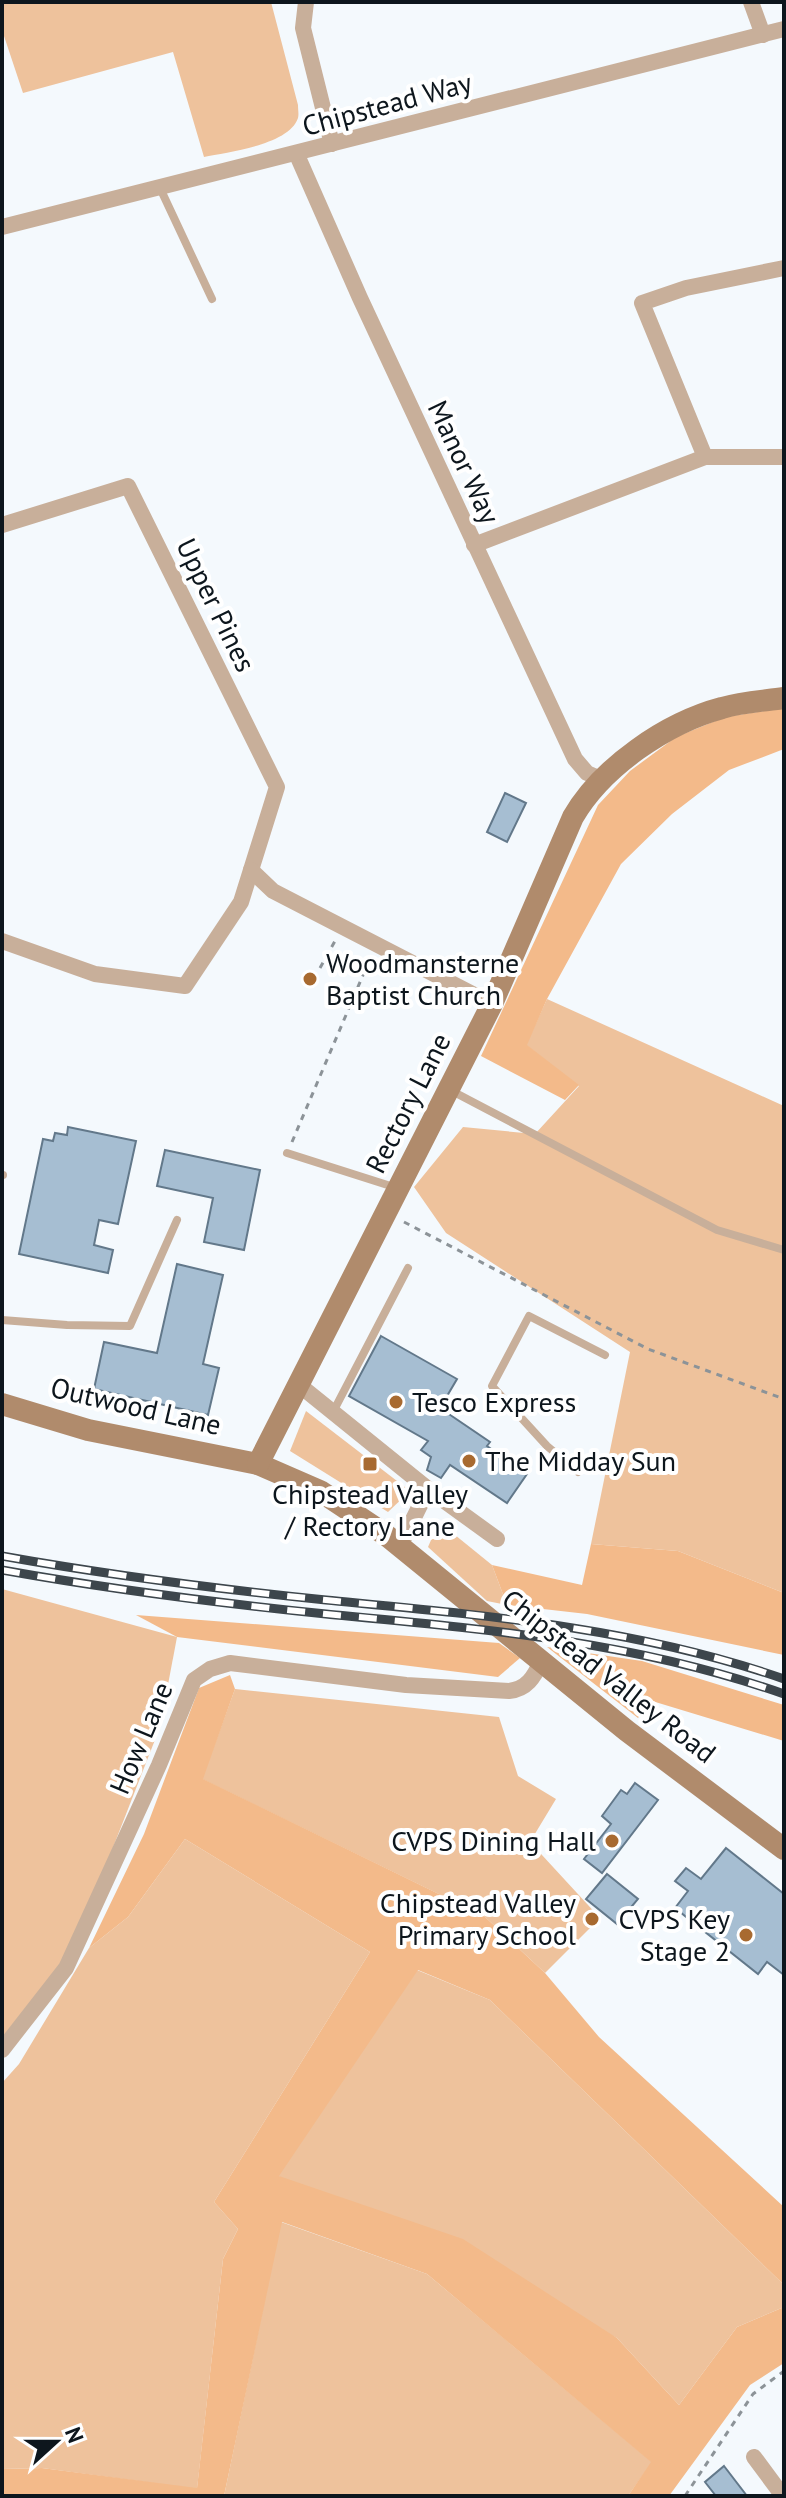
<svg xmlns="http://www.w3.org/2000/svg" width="786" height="2498" font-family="'PT Sans',sans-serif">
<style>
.green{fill:#eec29c}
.forest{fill:#f3ba8a}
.building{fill:#a6bed2;stroke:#62788a;stroke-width:2}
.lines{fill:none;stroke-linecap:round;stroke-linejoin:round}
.path{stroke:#8c9398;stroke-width:3;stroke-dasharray:6 6;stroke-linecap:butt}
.lane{stroke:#c8af9a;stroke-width:8}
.street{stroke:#c8af9a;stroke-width:16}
.secondary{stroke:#b08b6c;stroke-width:22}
.rail-casing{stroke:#3d464c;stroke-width:9}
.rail{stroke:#fff;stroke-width:6;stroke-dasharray:18;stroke-linecap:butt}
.poi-dot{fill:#a86a30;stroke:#fff;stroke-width:3}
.labels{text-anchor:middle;stroke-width:8;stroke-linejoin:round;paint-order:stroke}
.street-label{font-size:28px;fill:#0d161d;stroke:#fff}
.poi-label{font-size:28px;fill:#0d161d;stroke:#fff;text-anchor:start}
</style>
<rect width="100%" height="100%" fill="#f4f9fd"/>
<g class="green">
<path d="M2,2H271L298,105C298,110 299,114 298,118C289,145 228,152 204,157L173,52L23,93L2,30Z"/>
<polygon points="547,999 784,1106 784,1593 678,1551 591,1544 630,1352 446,1233 414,1187 463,1127 535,1134 579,1086 526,1045"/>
<polygon points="306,1411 410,1491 388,1512 290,1451"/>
<polygon points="439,1522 492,1565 507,1605 487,1601 428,1547"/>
<polygon points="2,1589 177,1637 160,1727 66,1968 2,2050"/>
<polygon points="235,1689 499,1717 518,1776 556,1799 530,1842 600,1918 545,1973 484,1916 202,1779"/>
<polygon points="185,1839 370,1952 214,2202 238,2229 223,2259 197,2489 42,2468 2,2469 2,2083 19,2064 89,1948 128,1917"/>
<polygon points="417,1970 490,2000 784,2285 784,2307 737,2327 679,2405 617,2338 278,2176"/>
<polygon points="281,2222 427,2274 652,2462 628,2496 224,2496"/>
</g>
<g class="forest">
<polygon points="784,708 784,749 729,770 672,814 621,864 547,999 527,1045 579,1085 565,1100 481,1056 598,805 630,771 676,737 725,717"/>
<polygon points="591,1544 678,1551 784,1593 784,1655 587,1614 507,1605 492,1565 582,1585"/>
<polygon points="136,1615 499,1643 520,1658 498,1677 177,1637"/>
<polygon points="547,1647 642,1661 784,1705 784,1741 652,1701 638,1718"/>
<polygon points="230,1675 235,1689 203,1779 484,1916 545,1973 599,2037 784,2207 784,2285 490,2000 418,1970 279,2176 463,2239 617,2338 679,2405 737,2327 784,2307 784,2363 750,2385 669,2496 628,2496 651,2462 427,2274 282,2222 224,2496 2,2496 2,2469 42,2468 197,2488 223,2259 238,2229 214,2202 370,1952 185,1839 128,1917 89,1948 144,1834 199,1688"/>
</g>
<g class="building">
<polygon points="505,793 526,803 507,842 487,832"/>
<polygon points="68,1127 136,1141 118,1224 99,1220 94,1245 113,1250 108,1273 19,1254 43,1139 53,1141 55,1133 67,1135"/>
<polygon points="165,1150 260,1170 244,1250 204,1242 213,1198 157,1186"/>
<polygon points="177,1264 223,1275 203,1364 219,1368 208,1415 94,1389 104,1342 157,1353"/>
<polygon points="381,1336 457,1379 440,1408 490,1442 487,1446 527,1474 507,1503 450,1465 441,1478 427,1470 431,1457 421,1450 428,1441 349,1396"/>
<polygon points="635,1783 658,1800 602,1873 584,1859 611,1824 602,1816 621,1790 627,1794"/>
<polygon points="726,1848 784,1894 784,1975 767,1962 758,1974 675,1908 688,1891 675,1881 686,1868 701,1879"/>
<polygon points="607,1874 638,1899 617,1924 586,1899"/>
<polygon points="724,2466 747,2496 716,2496 705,2482"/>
</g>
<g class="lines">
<g class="path">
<polyline points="320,968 335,941"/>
<polyline points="292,1142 369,961"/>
<polyline points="404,1222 648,1349 784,1399"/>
<polyline points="685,2496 753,2394 784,2371"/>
</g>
<g class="lane">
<polyline points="160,188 212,299"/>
<polyline points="450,1090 717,1230 784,1250"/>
<polyline points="287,1153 397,1188"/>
<polyline points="2,1175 3,1175"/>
<polyline points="2,1320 67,1325 130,1326 177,1220"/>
<polyline points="333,1412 408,1268"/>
<polyline points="578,1472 547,1446 492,1386 529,1316 605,1355"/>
</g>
<g class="street">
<polyline points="306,2 303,28 332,144"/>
<polyline points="751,2 763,35"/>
<polyline points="297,155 360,298 575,759 587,773 601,779"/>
<polyline points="2,227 784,29"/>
<polyline points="705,457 642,303 686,288 784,268"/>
<polyline points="2,525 128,486 277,787 241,902 185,986 95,974 2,941"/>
<polyline points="474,545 705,457 784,457"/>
<polyline points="251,870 273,891 492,1004"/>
<polyline points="298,1384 428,1489 497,1539"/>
<polyline points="400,1546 428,1489"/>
<path d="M2,2050L66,1968L159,1765L194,1680L210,1669L230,1663L406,1685L509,1691C527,1689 534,1677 541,1662"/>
<polyline points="754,2457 783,2496"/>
</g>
<g class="secondary">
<polyline points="2,1404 88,1430 258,1464 320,1491 386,1535 627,1731 784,1849"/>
<path d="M258,1464L492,1004L573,817C602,767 666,723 722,708C742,702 763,701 784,698"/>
</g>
<g class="rail-casing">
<g id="rail">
<path d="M2,1556C109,1575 217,1589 326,1600C481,1615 635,1627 784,1679"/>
<path d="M2,1570C109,1589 218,1603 326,1614C484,1629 633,1641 784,1694"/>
</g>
</g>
<use href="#rail" class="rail"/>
</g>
<g class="poi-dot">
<circle cx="310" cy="979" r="8"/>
<circle cx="396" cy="1402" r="8"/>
<circle cx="469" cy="1461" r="8"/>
<rect x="362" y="1456" width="16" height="16" rx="4"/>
<circle cx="612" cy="1841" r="8"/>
<circle cx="592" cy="1919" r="8"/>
<circle cx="746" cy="1935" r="8"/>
</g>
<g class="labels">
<g class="street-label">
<text transform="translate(387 104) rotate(-15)" y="10">Chipstead Way</text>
<text transform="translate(464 462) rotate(65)" y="10">Manor Way</text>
<text transform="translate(216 605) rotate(64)" y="10">Upper Pines</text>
<text transform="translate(408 1103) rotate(-63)" y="10">Rectory Lane</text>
<text transform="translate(136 1406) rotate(13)" y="10">Outwood Lane</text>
<text transform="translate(609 1676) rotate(38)" y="10">Chipstead Valley Road</text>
<text transform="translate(141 1738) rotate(-67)" y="10">How Lane</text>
</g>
<g class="poi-label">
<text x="326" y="973">Woodmansterne<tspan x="326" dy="32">Baptist Church</tspan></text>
<text x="412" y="1412">Tesco Express</text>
<text x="485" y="1471">The Midday Sun</text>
<text x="370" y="1504" text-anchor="middle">Chipstead Valley<tspan x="370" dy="32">/ Rectory Lane</tspan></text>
<text x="596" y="1851" text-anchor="end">CVPS Dining Hall</text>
<text x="576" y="1913" text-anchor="end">Chipstead Valley<tspan x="576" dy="32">Primary School</tspan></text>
<text x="730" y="1929" text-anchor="end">CVPS Key<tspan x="730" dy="32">Stage 2</tspan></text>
</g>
</g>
<rect width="786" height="2498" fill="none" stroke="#0d161d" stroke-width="8"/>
<g transform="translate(56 2442) rotate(69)" stroke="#ffffff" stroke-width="6" paint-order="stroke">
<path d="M0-6L14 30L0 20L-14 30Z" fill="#0d161d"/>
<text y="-12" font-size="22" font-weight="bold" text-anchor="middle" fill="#0d161d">N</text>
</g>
</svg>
